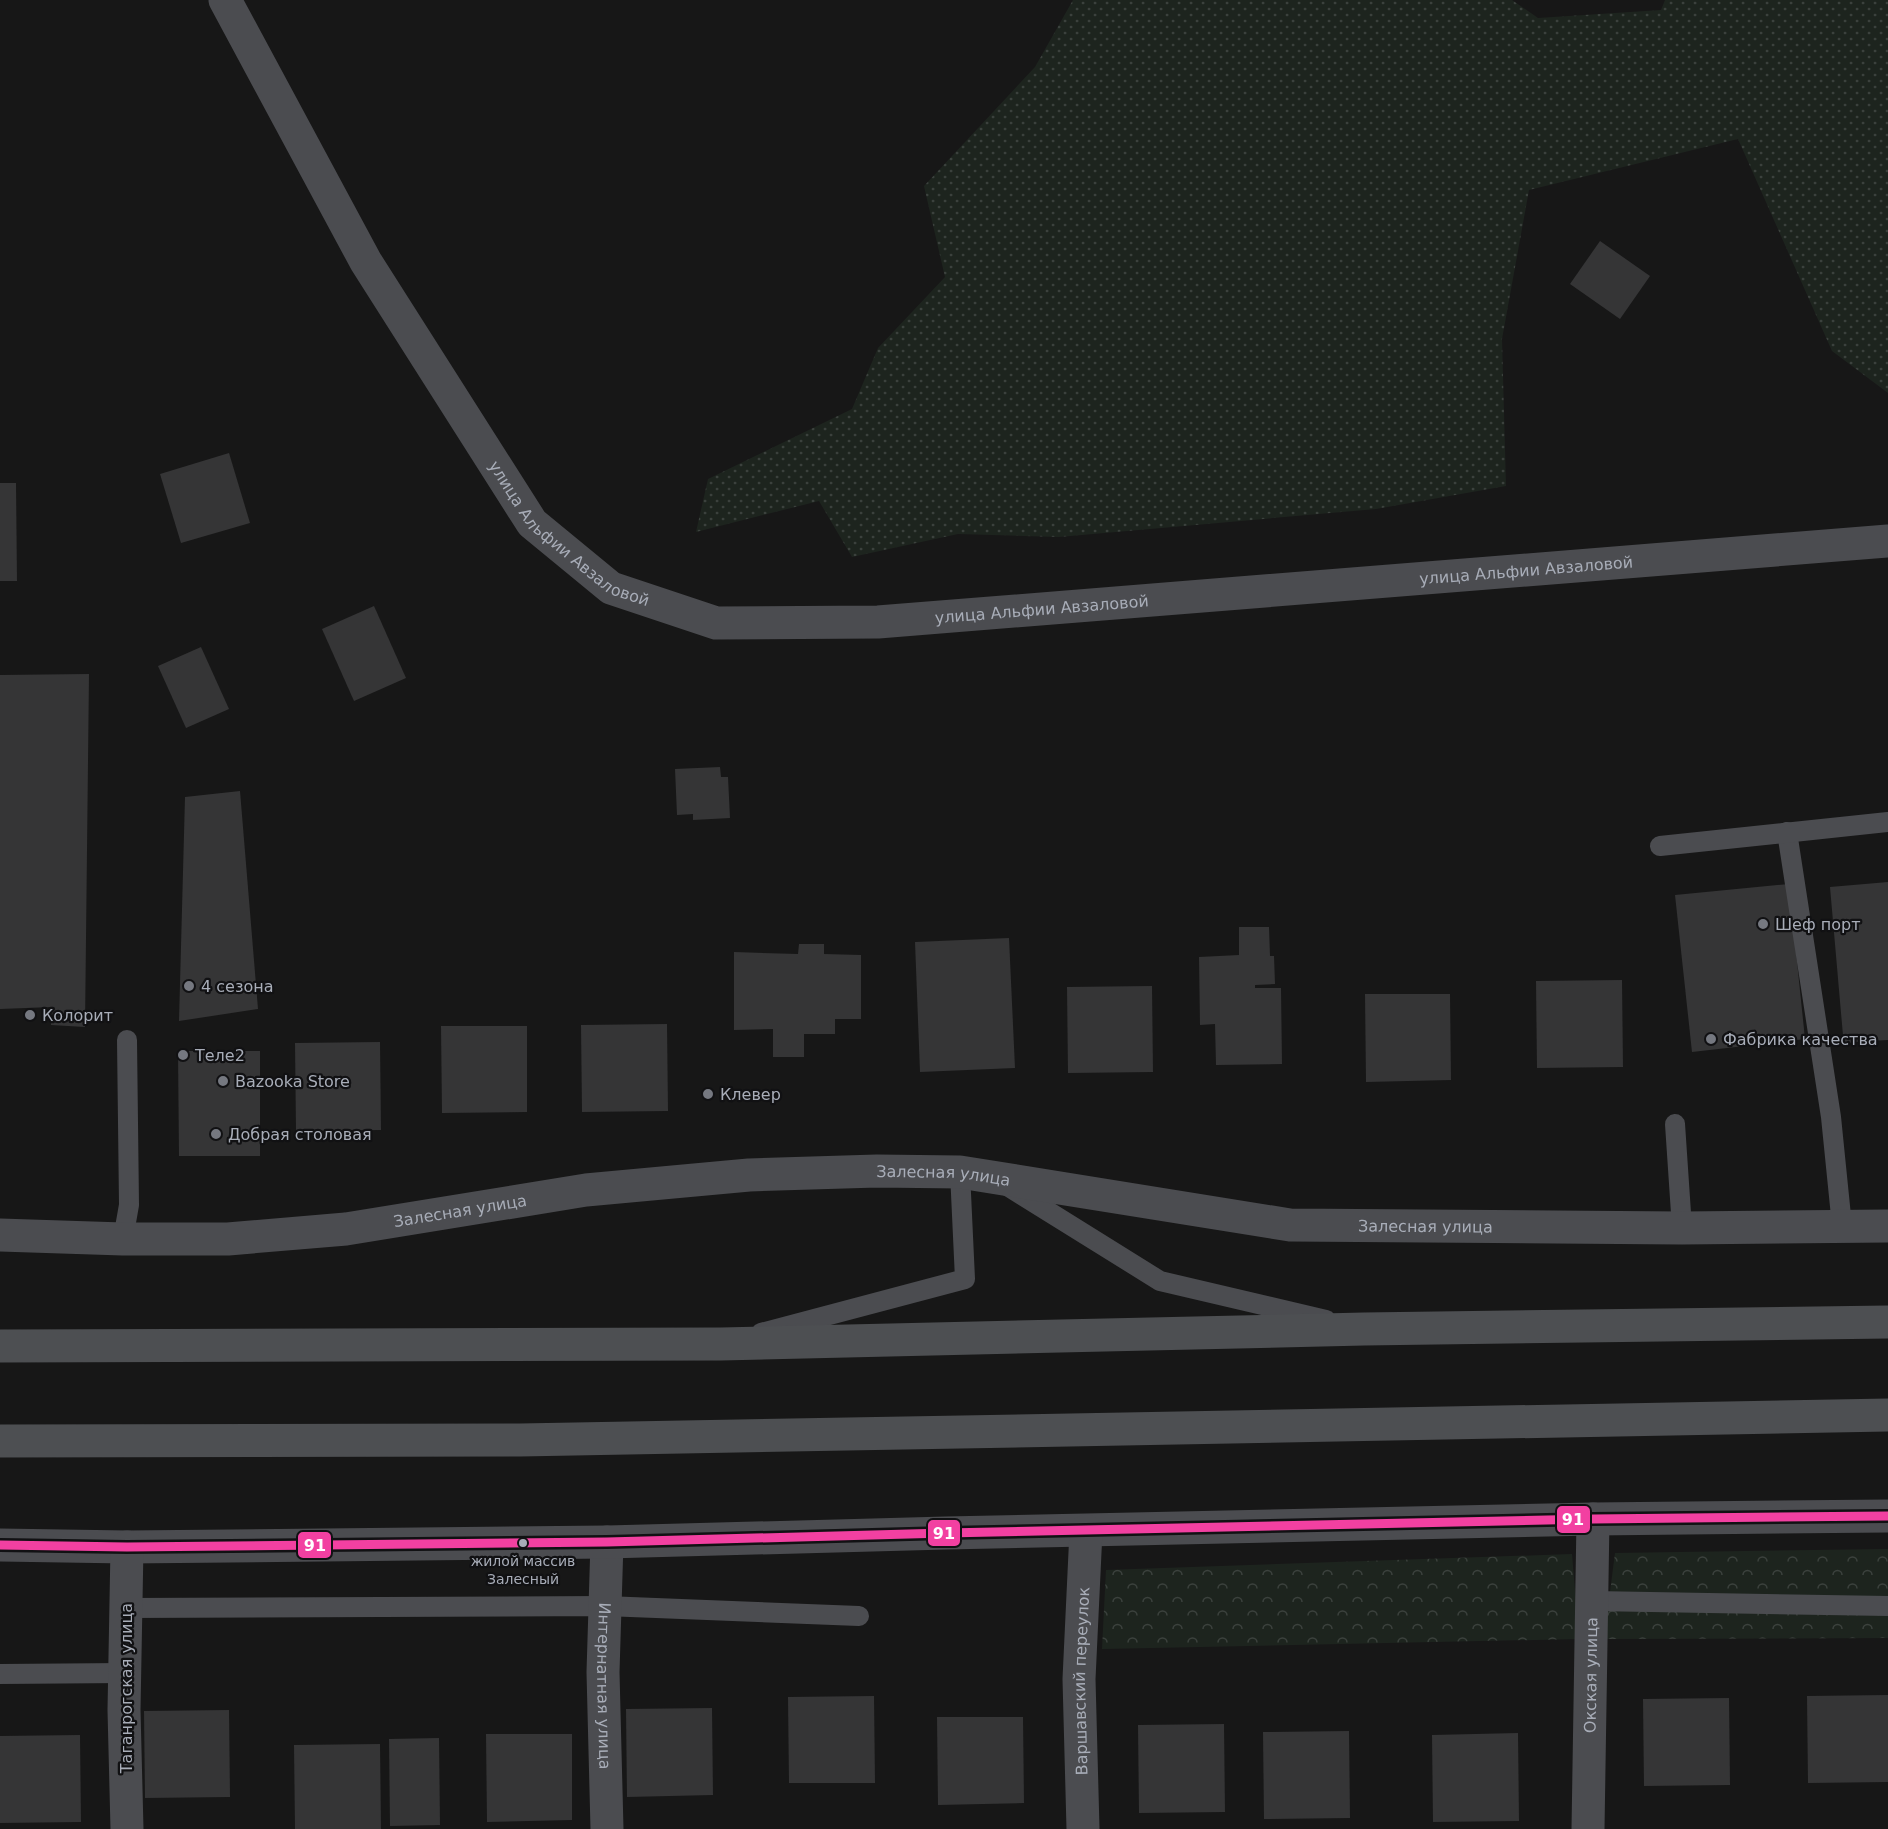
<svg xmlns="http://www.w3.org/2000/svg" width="1888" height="1829" font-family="'DejaVu Sans',sans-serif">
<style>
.grass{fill:url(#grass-dots)}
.forest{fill:url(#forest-crowns)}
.building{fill:#353536}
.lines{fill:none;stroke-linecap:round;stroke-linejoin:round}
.service{stroke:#4b4c50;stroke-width:20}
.minor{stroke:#4b4c50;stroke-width:33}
.primary{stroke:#4d4f52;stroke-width:33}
.bus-1-casing{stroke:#111113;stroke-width:14}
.bus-1{stroke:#f240a1;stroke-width:9}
.poi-dot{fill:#757880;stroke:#111113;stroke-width:2}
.bus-dot{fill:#a8adb8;stroke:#111113;stroke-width:2}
.labels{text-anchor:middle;stroke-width:4.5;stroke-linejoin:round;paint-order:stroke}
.bus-label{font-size:14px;fill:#a8adb8;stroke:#111113}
.street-label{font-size:16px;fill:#a8adb8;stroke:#111113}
.poi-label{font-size:16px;fill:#a8adb8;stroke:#111113;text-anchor:start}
.line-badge{stroke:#111113;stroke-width:2}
.badge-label{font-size:16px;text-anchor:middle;font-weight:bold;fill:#fff}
</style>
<defs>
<pattern id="grass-dots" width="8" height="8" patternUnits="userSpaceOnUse" patternTransform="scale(1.5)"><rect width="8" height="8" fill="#1d241e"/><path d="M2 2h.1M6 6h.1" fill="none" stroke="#3b413d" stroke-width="1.8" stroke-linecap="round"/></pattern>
<pattern id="forest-crowns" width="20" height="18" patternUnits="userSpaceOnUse" patternTransform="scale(1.5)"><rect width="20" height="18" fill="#1d241e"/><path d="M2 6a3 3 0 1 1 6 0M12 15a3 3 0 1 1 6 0" fill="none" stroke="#3b413d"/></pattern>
</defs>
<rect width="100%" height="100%" fill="#171717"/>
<polygon class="grass" points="1073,0 1512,0 1538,18 1661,10 1665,0 1888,0 1888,393 1832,351 1738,139 1529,190 1502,339 1506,486 1376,509 1059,537 958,534 852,557 819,501 696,532 708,479 852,409 878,348 945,277 924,186 1035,67"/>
<g class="forest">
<polygon points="1888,1549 1888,1638 1604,1639 1615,1553"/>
<polygon points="1572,1554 1579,1639 1102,1649 1106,1570"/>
</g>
<g class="building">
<polygon points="1600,241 1650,276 1620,319 1570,284"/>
<polygon points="229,453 250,523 181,543 160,474"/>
<polygon points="0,483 16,483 17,581 0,581"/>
<polygon points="374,606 406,678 354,701 322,629"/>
<polygon points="201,647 229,709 186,728 158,666"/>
<polygon points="89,674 85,1027 51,1025 52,1007 0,1009 0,675"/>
<polygon points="720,767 721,777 728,777 730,818 693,820 693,814 677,815 675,769"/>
<polygon points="240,791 258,1009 179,1021 185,797"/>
<polygon points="1888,882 1888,1040 1869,1041 1870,1045 1866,1045 1866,1041 1849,1043 1849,1046 1844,1047 1830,887"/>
<polygon points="1789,884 1805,1039 1692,1052 1675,895"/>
<polygon points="1239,927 1269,927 1270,956 1274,956 1275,984 1255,985 1255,988 1281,988 1282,1064 1216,1065 1215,1024 1200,1025 1199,957 1239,955"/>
<polygon points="1009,938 1015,1068 920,1072 915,942"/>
<polygon points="799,944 824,944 824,954 861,955 861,1019 835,1019 835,1034 804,1034 804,1057 773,1057 773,1029 734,1030 734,952 798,954"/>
<polygon points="1622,980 1623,1067 1537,1068 1536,981"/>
<polygon points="1152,986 1153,1072 1068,1073 1067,987"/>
<polygon points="1365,994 1450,994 1451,1080 1366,1082"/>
<polygon points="667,1024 668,1111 582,1112 581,1025"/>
<polygon points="441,1026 527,1026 527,1112 442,1113"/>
<polygon points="380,1042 381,1130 296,1131 295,1043"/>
<polygon points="178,1051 260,1051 260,1156 179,1156"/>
<polygon points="1888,1695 1888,1782 1808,1783 1807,1696"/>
<polygon points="874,1696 875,1783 789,1783 788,1697"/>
<polygon points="1729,1698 1730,1785 1644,1786 1643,1699"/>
<polygon points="712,1708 713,1795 627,1797 626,1709"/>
<polygon points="229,1710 230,1797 145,1798 144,1711"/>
<polygon points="937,1717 1023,1717 1024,1803 938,1805"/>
<polygon points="1224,1724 1225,1812 1139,1813 1138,1725"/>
<polygon points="1349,1731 1350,1818 1264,1819 1263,1732"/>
<polygon points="1518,1733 1519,1821 1433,1822 1432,1735"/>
<polygon points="486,1734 572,1734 572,1820 487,1822"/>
<polygon points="80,1735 81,1822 0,1823 0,1736"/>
<polygon points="439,1738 440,1825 390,1826 389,1739"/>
<polygon points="380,1744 381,1829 295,1829 294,1745"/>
</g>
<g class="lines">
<g class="service">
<polyline points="1787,832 1831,1117 1842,1226"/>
<polyline points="1660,846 1888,822"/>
<polyline points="1675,1124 1682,1228"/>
<polyline points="1009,1187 1160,1281 1326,1320"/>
<polyline points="123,1239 129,1205 127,1040"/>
<polyline points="761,1333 965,1279 960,1172"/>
<polyline points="1593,1601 1888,1606"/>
<polyline points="126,1608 605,1606 859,1616"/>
<polyline points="0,1674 125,1673"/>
</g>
<g class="minor">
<path id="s1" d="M225,0L366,262L532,523L611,588L716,623L878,622L1888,541"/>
<path id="s2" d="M0,1235L123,1239H228L346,1229L586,1190L749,1175L877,1171L960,1172L1290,1225L1682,1228L1888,1226"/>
<path id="s3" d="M607,1542L603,1672L607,1829"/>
<polyline points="0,1545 127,1547 607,1542 946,1533 1593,1519 1888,1516"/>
<polyline points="127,1547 124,1710 127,1829"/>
<path id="s4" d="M1083,1829L1079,1679L1086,1531"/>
<path id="s5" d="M1588,1829L1593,1519"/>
</g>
<g class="primary">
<polyline points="0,1346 721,1344 1364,1329 1888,1322"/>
<polyline points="0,1441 520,1440 1888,1415"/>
</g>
<g class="bus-1-casing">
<polyline id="bus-1" points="0,1545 127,1547 607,1542 946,1533 1593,1519 1888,1516"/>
</g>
<use href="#bus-1" class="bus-1"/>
</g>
<g class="poi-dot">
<circle cx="1763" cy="924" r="6"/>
<circle cx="189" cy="986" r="6"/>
<circle cx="30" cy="1015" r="6"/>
<circle cx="1711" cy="1039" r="6"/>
<circle cx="183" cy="1055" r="6"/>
<circle cx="223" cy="1081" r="6"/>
<circle cx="708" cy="1094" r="6"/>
<circle cx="216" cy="1134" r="6"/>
</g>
<circle class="bus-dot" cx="523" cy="1543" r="5"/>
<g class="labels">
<g class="bus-label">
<text x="523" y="1566">жилой массив<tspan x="523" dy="18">Залесный</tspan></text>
</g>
<g class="street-label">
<text dy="6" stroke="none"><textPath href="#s1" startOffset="642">улица Альфии Авзаловой</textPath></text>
<text dy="6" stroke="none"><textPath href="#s1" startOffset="1632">улица Альфии Авзаловой</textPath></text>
<text dy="6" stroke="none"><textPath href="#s1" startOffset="1146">улица Альфии Авзаловой</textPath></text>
<text dy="6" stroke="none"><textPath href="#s2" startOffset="948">Залесная улица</textPath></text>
<text dy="6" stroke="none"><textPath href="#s2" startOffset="462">Залесная улица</textPath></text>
<text dy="6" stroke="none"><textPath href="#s2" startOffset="1434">Залесная улица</textPath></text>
<text dy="6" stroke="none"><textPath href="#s5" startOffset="154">Окская улица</textPath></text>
<text dy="6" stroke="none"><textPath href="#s4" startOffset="148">Варшавский переулок</textPath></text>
<text dy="6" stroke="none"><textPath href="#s3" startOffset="144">Интернатная улица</textPath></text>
<text transform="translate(126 1688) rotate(-90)" y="6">Таганрогская улица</text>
</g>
<g class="poi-label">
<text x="1775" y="930">Шеф порт</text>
<text x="201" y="992">4 сезона</text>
<text x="42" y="1021">Колорит</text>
<text x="1723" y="1045">Фабрика качества</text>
<text x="195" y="1061">Теле2</text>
<text x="235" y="1087">Bazooka Store</text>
<text x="720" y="1100">Клевер</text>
<text x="228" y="1140">Добрая столовая</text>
</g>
</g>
<g class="line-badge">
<rect x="1556" y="1505" width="35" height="29" rx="6" fill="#f240a1"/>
<rect x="927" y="1519" width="34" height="28" rx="6" fill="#f240a1"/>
<rect x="297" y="1531" width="35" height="28" rx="6" fill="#f240a1"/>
</g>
<g class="badge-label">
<text x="1573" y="1525">91</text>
<text x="944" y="1539">91</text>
<text x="315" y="1551">91</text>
</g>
</svg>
